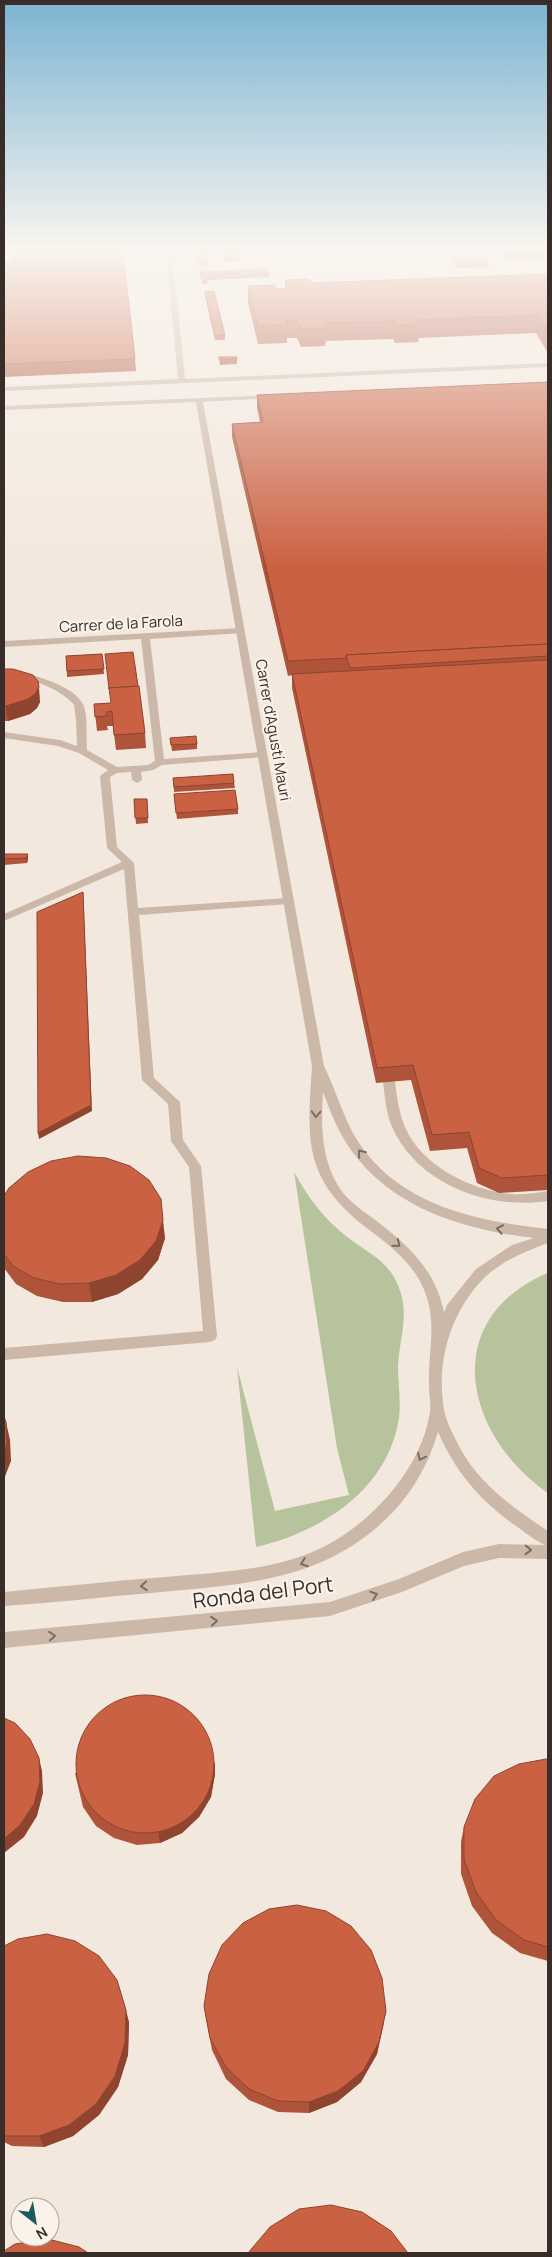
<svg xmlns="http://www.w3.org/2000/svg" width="552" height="2257" font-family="Manrope,sans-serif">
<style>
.green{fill:#b7c39c}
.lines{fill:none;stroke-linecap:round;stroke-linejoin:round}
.lane{fill:#ccb8a8;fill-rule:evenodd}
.street{fill:#ccb8a8;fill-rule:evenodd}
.wall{fill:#af533a}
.shaded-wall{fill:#8e442f}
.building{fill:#cb6143;stroke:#8e442f}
.oneway{stroke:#7b6c62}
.labels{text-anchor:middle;stroke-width:4.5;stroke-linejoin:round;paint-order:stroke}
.far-street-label{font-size:15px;fill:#392d29;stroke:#fbf2ea}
.near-street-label{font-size:21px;fill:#392d29;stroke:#fbf2ea}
</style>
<rect width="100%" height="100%" fill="#f3e8dd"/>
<g class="green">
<path d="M294,1172C308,1197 323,1218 346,1236C363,1250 382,1257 394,1277C412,1310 400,1332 398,1366C398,1383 401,1401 399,1418C388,1490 321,1532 256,1547L237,1367L275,1511L349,1495L337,1448Z"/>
<path d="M548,1273V1493C464,1435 438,1319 548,1273Z"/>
</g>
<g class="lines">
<g class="lane">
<polygon points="166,251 172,251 185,379 548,363 548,367 4,391 4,387 178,379"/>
<path d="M240,628L244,631L243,633L150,639L164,759L262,752L267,755L265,757L162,765L153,770L141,772L142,780L137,783L132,780L131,772L117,773L110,777L117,847L134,863L138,908L288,898L293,901L288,904L139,915L154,1078L180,1102L183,1140L201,1166L217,1336L215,1340L210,1342L4,1360V1348L203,1331L189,1167L171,1141L168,1104L142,1080L124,869L4,921V914L122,862L107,848L100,776L108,770L79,753L58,746L4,738V732L60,740L77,746L76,720L74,705C58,686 27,678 4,675V669C25,672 75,684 84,706C88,720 86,736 87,750L117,767L148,765L155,761L141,639L4,647V641Z"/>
<path d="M389,1078L395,1082C397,1097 399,1113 405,1127C421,1165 470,1190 510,1194C523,1195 536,1193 548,1191V1201C489,1210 418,1185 392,1127C386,1113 385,1097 383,1082Z"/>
</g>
<path class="street" d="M273,395L277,397L275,398L203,402L324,1066C336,1090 343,1117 357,1140C399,1206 477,1221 548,1229V1243C526,1251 502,1261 485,1277C450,1312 436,1362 444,1410C446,1422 455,1438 460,1448C480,1485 515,1509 548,1531V1559L499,1558L464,1566L402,1592L330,1616L4,1648V1632L330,1602L399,1579L463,1552L499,1544L545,1545C536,1541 527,1534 519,1528C482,1503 456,1473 438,1432C428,1466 410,1497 384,1521C318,1583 236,1585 151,1593C102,1597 53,1603 4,1606V1592C58,1587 111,1581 165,1577C213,1573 265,1571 310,1553C365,1531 422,1471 430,1411C431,1402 429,1393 429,1384C428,1347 439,1319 421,1283C409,1260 388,1244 368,1229C303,1179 307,1142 312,1066L196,402L4,410V406ZM323,1092C330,1111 338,1132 351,1150C393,1209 465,1230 534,1238L512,1245L476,1269L447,1305L444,1312C435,1269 408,1245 374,1219C360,1209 344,1198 336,1182C321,1155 321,1122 323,1092Z"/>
</g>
<g class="wall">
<polygon points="195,251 206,251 208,261 208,266 198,266"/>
<polygon points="221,251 241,251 238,251 240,261 223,262"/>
<polygon points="499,251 548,251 548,258 506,261"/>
<polygon points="452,255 489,263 489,267 456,268 452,260"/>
<polygon points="4,262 135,359 136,371 4,377"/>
<polygon points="200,272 269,273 269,277 207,280 208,284 203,284 200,276"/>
<polygon points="548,274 548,353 536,333 419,338 418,342 395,343 393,339 326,341 325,346 301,347 297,338 287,338 287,343 258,344 248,303 248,286 276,289 285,289 285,280 311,283"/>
<polygon points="205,292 225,335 225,340 215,340 205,296"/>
<polygon points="219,357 237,359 237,364 220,365"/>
<polygon points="548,382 548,1190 499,1193 477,1183 467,1148 430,1151 411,1080 376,1083 292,688 292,675 288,676 232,437 232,424 260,422 257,407 257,395"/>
<polygon points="102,654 104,674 67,677 66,656"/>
<polygon points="4,669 40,702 37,708 30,714 8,721 4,721"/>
<polygon points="111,703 145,733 146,748 116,750 113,726 107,726 108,730 97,731 94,704"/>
<polygon points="170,738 197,744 197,749 172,751"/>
<polygon points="173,778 234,783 235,788 174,792"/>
<polygon points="174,794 238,809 238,814 177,819"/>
<polygon points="134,799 147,799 148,823 136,824"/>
<polygon points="4,854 28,854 28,859 27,863 4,865"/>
<polygon points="4,1196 165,1238 158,1260 142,1279 118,1294 92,1302 63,1302 37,1296 16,1284 4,1268"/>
<polygon points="548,1759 548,1961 520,1953 492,1933 472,1906 461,1874 461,1842 464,1827"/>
<polygon points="75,1773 215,1774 211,1797 199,1817 182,1833 160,1843 137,1845 114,1838 96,1826 83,1807"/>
<polygon points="4,1946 129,2022 128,2055 118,2087 99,2115 73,2136 44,2147 12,2146 4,2142"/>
<polygon points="204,2006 384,2023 377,2054 361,2082 337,2102 309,2113 278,2112 249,2100 226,2079 212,2050 206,2018"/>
</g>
<g class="shaded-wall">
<polygon points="39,687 40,702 37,708 30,714 8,721 6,706"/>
<polygon points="28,854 28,859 27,863 26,858"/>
<polygon points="83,892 92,1111 39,1139 38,1133"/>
<polygon points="163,1220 165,1238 158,1260 142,1279 118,1294 92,1302 89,1283"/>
<polygon points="6,1422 10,1440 11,1461 4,1479 4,1452"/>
<polygon points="39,1758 42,1771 43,1793 37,1816 24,1837 4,1853 4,1839"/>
<polygon points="215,1762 215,1774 211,1797 199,1817 182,1833 160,1843 158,1831"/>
<polygon points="126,2010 129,2022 128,2055 118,2087 99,2115 73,2136 44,2147 39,2136"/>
<polygon points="386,2011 377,2054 361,2082 337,2102 309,2113 309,2102"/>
</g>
<g class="building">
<polygon points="14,251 123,251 135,359 4,364 4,262 13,261"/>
<polygon points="196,251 206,251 208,261 198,262"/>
<polygon points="222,251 238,251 240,257 223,258"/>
<polygon points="505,251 543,251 507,253"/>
<polygon points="484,254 489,263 457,264 452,255"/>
<polygon points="268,269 269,273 206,275 207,280 203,280 200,272"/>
<polygon points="548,274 548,331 538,315 417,320 419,324 396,325 394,321 324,323 326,328 301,329 297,320 286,320 287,325 258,326 248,286 275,285 276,289 288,289 285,280 309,279 311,283"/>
<polygon points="214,291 225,335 215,336 205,292"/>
<polygon points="219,357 237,357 237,359 219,360"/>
<polygon points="548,382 548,644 346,655 346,658 288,661 232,424 263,422 257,395"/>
<polygon points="548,644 548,656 350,668 346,655"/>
<polygon points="133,652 138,686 109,688 109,689 105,654"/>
<polygon points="102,654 104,669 67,671 66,656"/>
<polygon points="548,660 548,1175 502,1178 479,1168 469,1132 432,1135 413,1065 377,1068 292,674"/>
<polygon points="4,669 13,669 33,675 38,681 39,687 35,694 28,699 6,706 4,706"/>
<polygon points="139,686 145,733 114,735 112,711 106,712 107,716 95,717 94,704 111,703 109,688"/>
<polygon points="196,736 197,744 171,745 170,738"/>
<polygon points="233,774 234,783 174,787 173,778"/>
<polygon points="235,790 238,809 176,813 174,794"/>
<polygon points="134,799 147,799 148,818 135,818"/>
<polygon points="4,854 28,854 26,858 4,859"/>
<polygon points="83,892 91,1105 38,1133 37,912"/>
<polygon points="78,1156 106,1158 130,1166 149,1180 161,1199 163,1220 156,1241 140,1260 116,1275 89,1283 60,1284 34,1278 13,1266 4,1254 4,1196 9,1188 28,1172 51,1161"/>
<polygon points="4,1417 6,1422 7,1443 4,1452"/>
<circle cx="145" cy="1764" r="69"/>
<polygon points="4,1718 15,1723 30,1739 39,1758 40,1781 34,1804 20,1825 4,1839"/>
<polygon points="546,1759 548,1759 548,1947 524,1940 496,1920 476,1892 464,1859 464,1827 475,1799 494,1776 519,1764"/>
<polygon points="297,1905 326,1911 351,1926 371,1950 382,1978 386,2011 379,2042 363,2071 338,2091 309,2102 278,2101 249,2089 226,2067 210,2038 204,2006 209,1974 222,1945 243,1923 269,1909"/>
<polygon points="47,1934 75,1941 99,1956 117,1980 126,2010 125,2043 115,2076 96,2104 69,2125 39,2136 7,2136 4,2134 4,1946 18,1939"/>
<polygon points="331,2205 362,2212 391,2231 408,2253 248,2253 270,2227 299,2209"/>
<polygon points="48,2239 79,2247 88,2253 4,2253 4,2251 15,2244"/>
</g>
<defs><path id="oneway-chevron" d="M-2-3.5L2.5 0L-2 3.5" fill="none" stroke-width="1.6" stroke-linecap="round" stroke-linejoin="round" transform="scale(1.25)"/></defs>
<g class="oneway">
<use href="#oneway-chevron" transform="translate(316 1114) rotate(92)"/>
<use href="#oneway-chevron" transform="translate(361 1153) rotate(-129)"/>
<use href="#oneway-chevron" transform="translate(500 1229) rotate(-169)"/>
<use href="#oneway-chevron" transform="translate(397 1244) rotate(39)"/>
<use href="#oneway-chevron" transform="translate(421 1457) rotate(115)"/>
<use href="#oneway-chevron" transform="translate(528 1550) rotate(2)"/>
<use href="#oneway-chevron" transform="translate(304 1563) rotate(160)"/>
<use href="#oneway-chevron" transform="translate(144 1586) rotate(175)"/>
<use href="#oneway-chevron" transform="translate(374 1595) rotate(-19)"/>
<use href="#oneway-chevron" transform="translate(214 1621) rotate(-5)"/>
<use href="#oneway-chevron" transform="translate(52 1636) rotate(-5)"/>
</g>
<linearGradient id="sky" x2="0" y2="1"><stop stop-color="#7cb3d2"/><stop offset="0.44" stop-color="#faf5f0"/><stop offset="1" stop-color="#faf5f0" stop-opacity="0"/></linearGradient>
<rect width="552" height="567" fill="url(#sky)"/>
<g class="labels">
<g class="far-street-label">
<text transform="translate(121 624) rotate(-3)" y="5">Carrer de la Farola</text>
<text transform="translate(273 730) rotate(80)" y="5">Carrer d'Agustí Mauri</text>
</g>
<g class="near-street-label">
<text transform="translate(263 1593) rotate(-7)" y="7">Ronda del Port</text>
</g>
</g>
<rect width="552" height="2257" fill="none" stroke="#392d29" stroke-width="10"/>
<g transform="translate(35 2222) rotate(149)"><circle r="24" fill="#fbf2ea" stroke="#ada39d"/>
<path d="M0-4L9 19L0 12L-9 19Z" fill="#1c5a5d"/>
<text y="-8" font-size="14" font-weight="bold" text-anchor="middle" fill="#392d29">N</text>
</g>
</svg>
